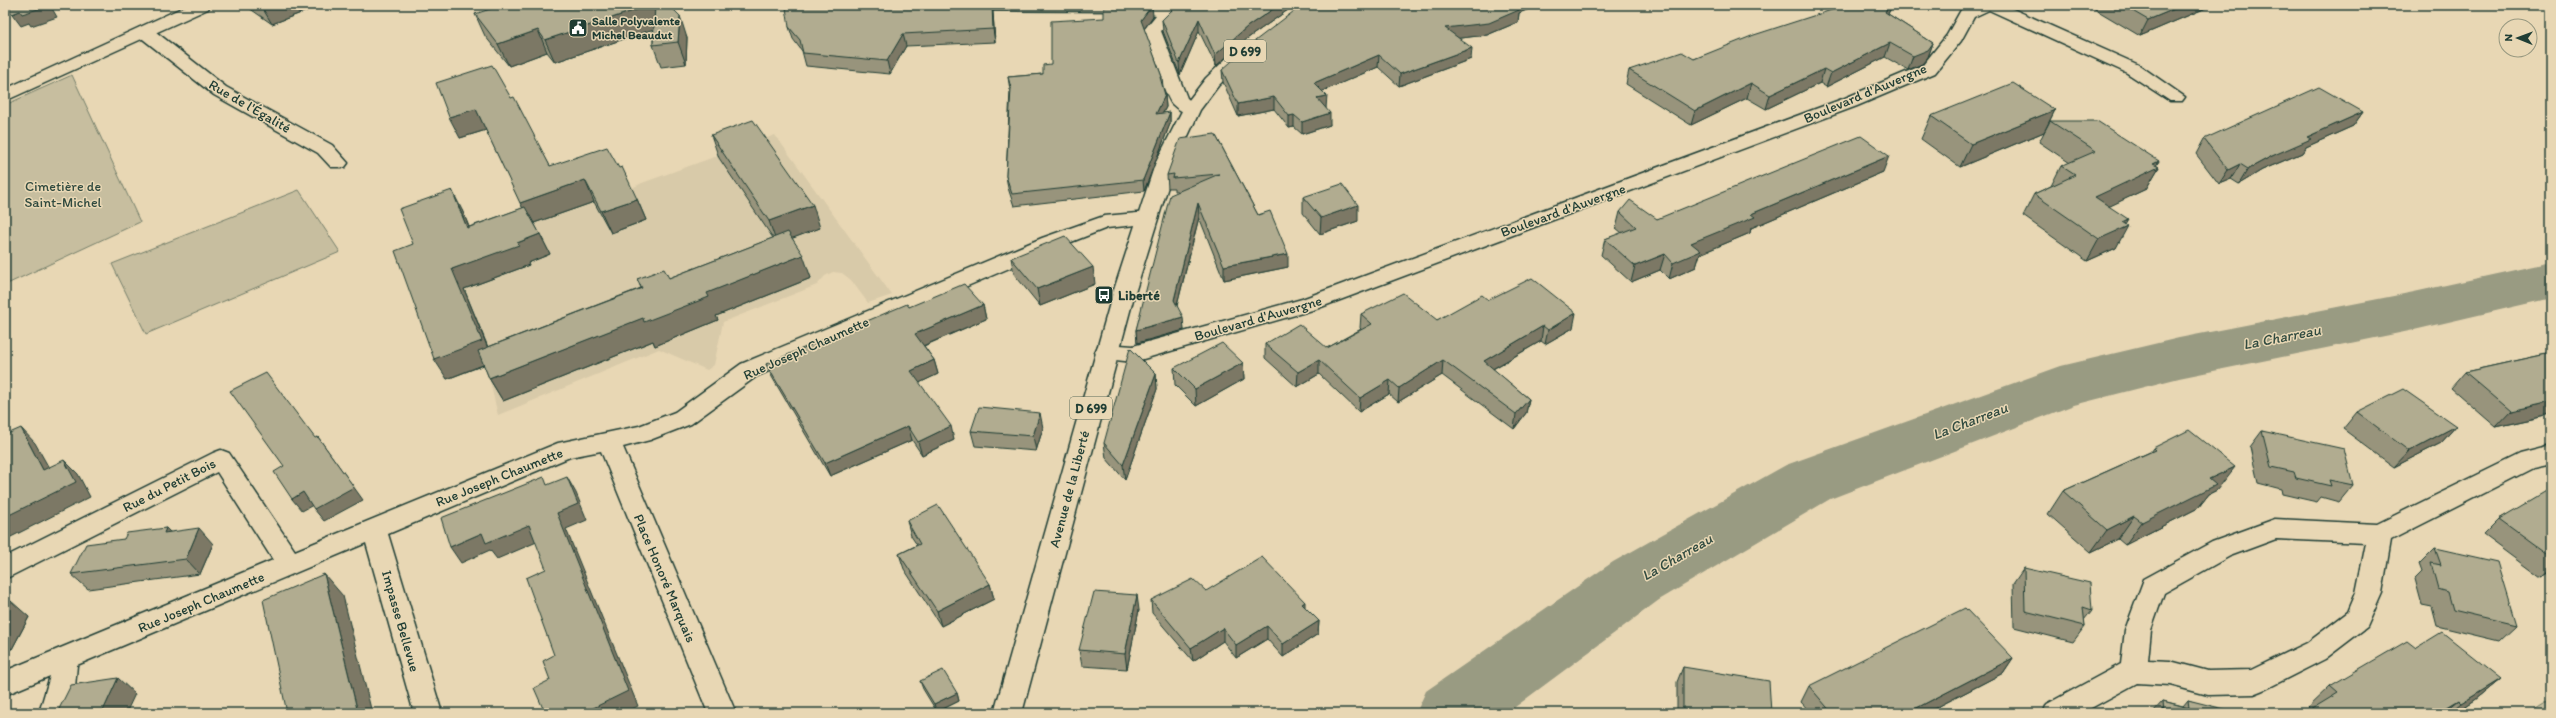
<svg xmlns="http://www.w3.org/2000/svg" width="2556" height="718" font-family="Itim,sans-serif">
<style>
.built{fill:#d8caa9}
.green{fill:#c7be9f;stroke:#737e6a}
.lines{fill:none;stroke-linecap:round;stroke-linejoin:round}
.river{fill:#999b82;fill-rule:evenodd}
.minor-casing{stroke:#1f3d34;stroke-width:3}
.tertiary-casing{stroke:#1f3d34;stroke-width:3}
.primary-casing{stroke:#1f3d34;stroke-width:3}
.minor{fill:#e8d7b4;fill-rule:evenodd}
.tertiary{fill:#e8d7b4;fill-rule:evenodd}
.primary{fill:#e8d7b4;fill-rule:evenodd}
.wall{fill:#98947c;stroke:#1f3d34}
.shaded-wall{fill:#7c7865;stroke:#1f3d34}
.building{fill:#b1ac90;stroke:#1f3d34}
.labels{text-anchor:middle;stroke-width:3;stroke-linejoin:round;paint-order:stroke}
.far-poi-label{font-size:12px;font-weight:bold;fill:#1f3d34;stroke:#e8d7b4;text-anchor:start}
.shield{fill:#e8d7b4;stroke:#5b6b5a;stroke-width:1}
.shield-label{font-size:13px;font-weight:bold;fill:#1f3d34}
.street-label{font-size:14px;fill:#1f3d34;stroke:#e8d7b4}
.park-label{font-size:14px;fill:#304a3f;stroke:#e8d7b4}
.poi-label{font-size:14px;font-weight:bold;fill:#1f3d34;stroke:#e8d7b4;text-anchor:start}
.water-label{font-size:15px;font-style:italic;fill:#314b40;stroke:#e8d7b4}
</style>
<rect width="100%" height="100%" fill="#e8d7b4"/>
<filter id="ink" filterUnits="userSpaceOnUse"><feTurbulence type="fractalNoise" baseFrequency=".025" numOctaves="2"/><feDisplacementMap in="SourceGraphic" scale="8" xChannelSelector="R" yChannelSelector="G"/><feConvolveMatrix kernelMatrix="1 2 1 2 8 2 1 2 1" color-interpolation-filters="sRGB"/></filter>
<g filter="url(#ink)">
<polygon class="built" points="775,135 892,295 868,303 851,280 842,273 833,272 825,276 817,285 723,322 714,365 707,370 659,349 498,415 486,365 445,379 406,267 618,195 642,183"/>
<g class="green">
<polygon points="72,75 140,222 5,285 5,105"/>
<polygon points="299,190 340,252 146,334 112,264"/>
<polygon points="2551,698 2551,713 2527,713"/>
</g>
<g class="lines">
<polygon class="river" points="2551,262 2551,298 2414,330 2179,378 2074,405 1830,499 1659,600 1507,713 1416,713 1426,691 1613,562 1786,465 2061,366 2179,338 2414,292"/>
<g class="minor-casing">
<g id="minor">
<path d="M920,5H1156L1169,7L1201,5L1199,9L1175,17L1161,31L1187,98L1200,109L1197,113C1188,115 1179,111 1172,104C1165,96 1149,45 1143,31L1156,15L1132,11L928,10Z"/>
<polygon points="1973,5 2004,5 2139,65 2185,97 2182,101 2170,101 2127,73 1989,10 1974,17 1961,41 1935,73 1857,106 1316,309 1133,362 1098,358 1095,352 1098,346 1106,344 1133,346 1302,299 1845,98 1923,65 1947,35 1961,10"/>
<polygon points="145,27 151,28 226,87 332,145 348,163 345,167 331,167 318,153 214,95 139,36 136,32 139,28"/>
<polygon points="1148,212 1155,213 1158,218 1155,223 1107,228 1056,248 757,376 691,424 650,440 623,447 736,713 708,713 601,451 570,457 388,534 442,713 414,713 366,543 77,665 75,687 67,713 39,713 50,676 5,695 5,671 273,560 217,472 5,579 5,557 213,453 221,450 229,453 295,551 558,443 639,426 675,412 741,364 1042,238 1104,216"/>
<path d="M2551,446V464L2533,468L2391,540L2382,593L2367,627L2325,659L2264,690L2254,694L2208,695L2170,685L2137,683L2082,713H2043L2047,704L2121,664L2125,630L2144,579L2212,542L2275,519L2377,524L2520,454ZM2276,539L2366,543L2356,593L2348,612L2307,643L2251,670L2208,671L2170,661L2148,660L2151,630L2164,593L2230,556Z"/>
</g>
</g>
<g class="tertiary-casing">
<polygon id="tertiary" points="188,5 210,5 208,9 5,101 5,89"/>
</g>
<g class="primary-casing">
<polygon id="primary" points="1244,46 1250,47 1253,51 1218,86 1200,110 1175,164 1134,296 1022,713 994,713 1112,296 1155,164 1185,105 1206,78 1238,47"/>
</g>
<use href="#minor" class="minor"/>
<use href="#tertiary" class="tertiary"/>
<use href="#primary" class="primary"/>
</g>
<g class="wall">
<polygon points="248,5 322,5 272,24 249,8"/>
<polygon points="669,5 687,38 686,64 661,67 653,45 653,29 555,62 547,52 509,66 485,36 475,14"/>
<polygon points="796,5 992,5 993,13 995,42 906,46 890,74 806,66 802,51 793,39 789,27"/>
<polygon points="1180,5 1295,5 1248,38 1216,66 1199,31 1180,75 1163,31 1162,20"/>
<polygon points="1833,5 1893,5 1888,14 1933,43 1928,57 1922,64 1908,70 1885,57 1826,87 1820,83 1766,109 1747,98 1691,125 1626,84 1629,70 1694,59 1838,8"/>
<polygon points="2088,5 2213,5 2140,36"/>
<polygon points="1432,9 1529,9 1519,13 1518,22 1487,35 1459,38 1471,59 1399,86 1378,67 1322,91 1330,125 1302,134 1294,127 1289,128 1274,109 1238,116 1223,82 1222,70"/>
<polygon points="1153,16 1144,29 1162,77 1163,87 1165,95 1166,107 1163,113 1170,112 1170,124 1144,191 1014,206 1008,188 1006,176 1010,90 1008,77 1043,74 1051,64"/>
<polygon points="511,98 550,166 637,199 646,220 611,233 594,202 534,223 550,254 528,263 529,265 464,289 488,347 641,288 637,279 669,278 773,238 719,158 711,135 820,228 792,238 811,278 716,316 718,320 655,346 653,341 503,401 489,378 484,365 447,379 413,244 462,210 469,227 523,208 486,130 460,138"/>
<polygon points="2055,110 2044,132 1960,167 1921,139 1931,116"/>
<polygon points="2363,112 2353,126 2306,147 2302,153 2262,170 2239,184 2231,179 2219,184 2196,154 2204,139"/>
<polygon points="2050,121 2159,161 2156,165 2159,167 2146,189 2109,206 2125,224 2116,248 2087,261 2023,216 2034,194 2051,186 2061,166 2070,163 2039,142"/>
<polygon points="1215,134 1258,215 1288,267 1224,280 1199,217 1177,306 1184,330 1137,343 1136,330 1178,191 1174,191 1174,188 1168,188 1167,175"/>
<polygon points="1883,172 1751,228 1750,233 1700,254 1696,267 1669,279 1660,270 1631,282 1601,255 1605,239 1622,233 1616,228 1620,212 1657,219"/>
<polygon points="1303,197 1358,221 1320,234 1303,213"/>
<polygon points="1011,258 1095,284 1040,306 1014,274"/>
<polygon points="1488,300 1573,328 1545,344 1541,341 1493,369 1529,399 1526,413 1514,429 1442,375 1398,402 1389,394 1359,412 1319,374 1297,387 1265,358 1265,344 1327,348 1361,329 1360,328 1361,314 1437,320"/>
<polygon points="983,305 986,319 924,346 934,360 938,374 919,383 954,440 922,455 912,440 830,476 772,377 766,364 909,307"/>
<polygon points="2551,353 2551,415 2496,427 2451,388 2465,372"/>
<polygon points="1243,363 1244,379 1196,406 1175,385 1174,368"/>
<polygon points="1156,374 1157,389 1125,480 1106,458 1104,443"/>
<polygon points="2357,412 2456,426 2441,443 2394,467 2343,429"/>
<polygon points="1043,428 1036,451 975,446 971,431"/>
<polygon points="2262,431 2353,485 2339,502 2321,497 2317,502 2282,494 2281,489 2258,483 2250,447"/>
<polygon points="2153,448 2217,490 2209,494 2198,508 2125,545 2118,539 2091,552 2048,514 2063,491 2150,452"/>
<polygon points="2551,492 2551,572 2541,578 2483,535 2499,519"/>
<polygon points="907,521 990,584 994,599 941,626 904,569 899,554 917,545 911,536"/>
<polygon points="166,528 170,532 213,544 200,574 88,589 71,574 124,539"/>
<polygon points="2435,548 2516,625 2499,641 2437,626 2432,607 2422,605 2415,579 2422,572 2419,564"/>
<polygon points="2024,568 2092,610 2084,620 2085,626 2073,642 2014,627 2013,584"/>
<polygon points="1206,591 1305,607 1319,621 1318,634 1283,657 1267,639 1236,658 1223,641 1193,661 1152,613 1151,600"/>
<polygon points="5,602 29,617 12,649 5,650"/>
<polygon points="1139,610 1127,669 1082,666 1079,650"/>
<polygon points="2416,648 2501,679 2475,700 2455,713 2307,713 2310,709 2308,707 2330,686"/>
<polygon points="2013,658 2003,673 1926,713 1811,713 1801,702 1809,686"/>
<polygon points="1683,667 1771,713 1677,713 1677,682"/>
<polygon points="920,681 957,693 959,701 937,712 923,689"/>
<polygon points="2188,700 2228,713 2152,713 2163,701 2183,706"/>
</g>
<g class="shaded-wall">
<polygon points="48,5 50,5 57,17 31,26 29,23 21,26 12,14 20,11"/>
<polygon points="273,5 322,5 272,24 263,9"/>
<polygon points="651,5 655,5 663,26 555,62 545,40"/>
<polygon points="992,5 993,13 995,42 993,29"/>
<polygon points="1152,5 1153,16 1142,32 1141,20"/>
<polygon points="1279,5 1295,5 1248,38 1216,66 1215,55 1248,26"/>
<polygon points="1513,5 1530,5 1529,9 1519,13 1518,22 1487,35 1444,40 1445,28"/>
<polygon points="1889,5 1893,5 1880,26 1885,12"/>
<polygon points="2184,5 2213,5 2140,36 2148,20"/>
<polygon points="680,16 687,38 686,64 678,42"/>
<polygon points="1199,19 1199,31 1180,75 1179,63"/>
<polygon points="538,30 547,52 509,66 498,44"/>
<polygon points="903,34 906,46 890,74 887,61"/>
<polygon points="1890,43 1885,57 1826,87 1831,73"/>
<polygon points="1933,43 1928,57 1922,64 1908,70 1913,56"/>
<polygon points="1472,48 1471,59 1399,86 1400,74"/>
<polygon points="1379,55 1378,67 1314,95 1314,83"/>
<polygon points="1824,69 1820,83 1766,109 1770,95"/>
<polygon points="1751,83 1747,98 1691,125 1695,111"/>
<polygon points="1165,95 1166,107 1157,125 1156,114"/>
<polygon points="1327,96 1326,108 1317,110 1317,98"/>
<polygon points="1274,97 1274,109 1238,116 1238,104"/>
<polygon points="476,109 486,130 460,138 449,117"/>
<polygon points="2055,110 2044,132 1960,167 1971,144"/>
<polygon points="1170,112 1170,124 1144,191 1143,180"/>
<polygon points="2363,112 2353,126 2306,147 2302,153 2262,170 2239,184 2248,169 2307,137"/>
<polygon points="1330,113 1330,125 1302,134 1302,122"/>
<polygon points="1294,115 1294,127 1289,128 1289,116"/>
<polygon points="1889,156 1883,172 1751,228 1750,233 1700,254 1696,267 1669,279 1673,263 1691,243 1751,214"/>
<polygon points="2159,161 2154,169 2159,167 2146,189 2083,219 2095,197 2153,164"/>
<polygon points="2240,164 2231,179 2219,184 2228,170"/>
<polygon points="585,180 594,202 531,224 520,203"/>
<polygon points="452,190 462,210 478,248 467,228"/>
<polygon points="637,199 646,220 611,233 601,211"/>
<polygon points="1198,203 1199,217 1175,313 1174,300"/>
<polygon points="813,205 820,228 777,244 769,221"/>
<polygon points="1358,205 1358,221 1320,234 1321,218"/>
<polygon points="2128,219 2122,229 2128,226 2116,248 2087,261 2099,239 2122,222"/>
<polygon points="540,234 550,254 528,263 529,265 464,289 493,361 447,379 434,359 452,269"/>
<polygon points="1288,254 1288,267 1224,280 1224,266"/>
<polygon points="1665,254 1660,270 1631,282 1635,266"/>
<polygon points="803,255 811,278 716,316 718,320 655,346 653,341 503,401 489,378"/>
<polygon points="1093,267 1095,284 1040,306 1037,289"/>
<polygon points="983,305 986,319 918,348 915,334"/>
<polygon points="1576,313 1573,328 1545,344 1548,330"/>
<polygon points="1183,317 1184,330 1137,343 1136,330"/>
<polygon points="1543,326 1541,341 1482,375 1484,361"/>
<polygon points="934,360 938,374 915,385 911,371"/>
<polygon points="1319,360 1319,374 1297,387 1298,372"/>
<polygon points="1443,360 1442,375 1398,402 1399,388"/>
<polygon points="1243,363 1244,379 1196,406 1195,389"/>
<polygon points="1156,374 1157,389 1125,480 1123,465"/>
<polygon points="1390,380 1389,394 1359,412 1360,398"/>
<polygon points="1529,399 1526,413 1514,429 1516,414"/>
<polygon points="2551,402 2551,415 2496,427 2511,411"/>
<polygon points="1040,413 1043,428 1036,451 1033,436"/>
<polygon points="908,426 912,440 830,476 825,463"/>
<polygon points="951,426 954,440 922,455 918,442"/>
<polygon points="2456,426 2441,443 2394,467 2409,451"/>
<polygon points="21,428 35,443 58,484 43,470"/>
<polygon points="318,437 363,500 324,521 314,509"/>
<polygon points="64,460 78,474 90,497 5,540 5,517"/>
<polygon points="2235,467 2217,490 2209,494 2198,508 2125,545 2142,522 2209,479"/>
<polygon points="567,477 576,493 587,520 566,529 638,706 624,713 583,713 557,513"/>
<polygon points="303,492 313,505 302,511 292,499"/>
<polygon points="2134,516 2118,539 2091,552 2107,530"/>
<polygon points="529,525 539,541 497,559 490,550 461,563 450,547 482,533"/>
<polygon points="166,528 180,543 164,533"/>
<polygon points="199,528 213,544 200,574 186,559"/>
<polygon points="2551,569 2551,572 2541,578"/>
<polygon points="324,574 343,596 372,713 358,713"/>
<polygon points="990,584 994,599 941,626 937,611"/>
<polygon points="1137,595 1139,610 1127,669 1125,654"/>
<polygon points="11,601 29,617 12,649 5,643 5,613"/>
<polygon points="1305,602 1305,615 1302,604"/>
<polygon points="1319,621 1318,634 1283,657 1283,644"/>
<polygon points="1267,626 1267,639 1236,658 1236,645"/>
<polygon points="1223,628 1223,641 1193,661 1191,648"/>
<polygon points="2013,658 2003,673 1926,713 1907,713"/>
<polygon points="118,678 135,694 126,713 102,713"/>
<polygon points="2501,679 2475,700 2455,713 2450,713 2462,703"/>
<polygon points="957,693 959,701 937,712 934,704"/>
<polygon points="2459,700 2443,713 2437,713"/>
</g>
<g class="building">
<polygon points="8,5 48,5 48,6 22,14 20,11 12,14"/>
<polygon points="258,5 273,5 263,9"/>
<polygon points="502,5 651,5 545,40 538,30 498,44 475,14"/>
<polygon points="655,5 669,5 680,16 678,42 653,45"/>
<polygon points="796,5 992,5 993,29 903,34 887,61 803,53 800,40 789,27 786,8 796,6"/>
<polygon points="1104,5 1152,5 1141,20 1162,77 1160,77 1165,95 1156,114 1170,112 1143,180 1012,194 1006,176 1011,88 1008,77 1043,74 1043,65 1051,64 1051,21 1104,18"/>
<polygon points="1180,5 1279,5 1248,26 1215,55 1199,19 1179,63 1162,20 1175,7"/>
<polygon points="1302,5 1426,5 1432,9 1440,5 1513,5 1512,5 1519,10 1489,23 1445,28 1472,48 1400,74 1379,55 1314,83 1327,96 1317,98 1330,113 1302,122 1294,115 1289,116 1274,97 1238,104 1222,70 1251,44"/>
<polygon points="1847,5 1889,5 1885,12 1933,43 1928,50 1913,56 1890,43 1831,73 1824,69 1770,95 1751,83 1695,111 1629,70 1682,52 1694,59 1754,35"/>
<polygon points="2122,5 2184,5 2148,20"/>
<polygon points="492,65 511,98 514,97 550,166 607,147 619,168 622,167 637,199 601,211 585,180 520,203 476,109 449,117 436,83"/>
<polygon points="2013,83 2055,110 1971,144 1931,116"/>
<polygon points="2319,87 2363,112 2307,137 2311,139 2272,156 2248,169 2240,164 2228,170 2204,139"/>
<polygon points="753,120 813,205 769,221 711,135"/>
<polygon points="2050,121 2097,121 2159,161 2153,164 2159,167 2095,197 2128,219 2122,222 2128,226 2099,239 2034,194 2075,175 2061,166 2096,151"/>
<polygon points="1215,134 1258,215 1270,211 1288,254 1224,266 1198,203 1174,300 1183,317 1136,330 1170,195 1219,174 1173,178 1174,174 1167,175 1180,139"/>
<polygon points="1861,136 1889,156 1751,214 1755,217 1691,243 1701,251 1673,263 1665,254 1635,266 1605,239 1636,227 1620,212 1630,200 1657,219"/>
<polygon points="1342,184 1358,205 1321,218 1303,197"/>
<polygon points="452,190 467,228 525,207 540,234 517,243 519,245 452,269 482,341 434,359 395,251 413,244 399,209"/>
<polygon points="788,232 803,255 707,293 709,297 644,322 643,318 489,378 478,351 642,288 637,279 664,269 669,278"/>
<polygon points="1065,236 1093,267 1037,289 1011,258"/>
<polygon points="1532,278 1576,313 1548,330 1543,326 1484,361 1529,399 1516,414 1443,360 1399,388 1390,380 1360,398 1319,360 1298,372 1265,344 1299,324 1327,348 1372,324 1361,314 1403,293 1437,320 1482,295 1488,300"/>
<polygon points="964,284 983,305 915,334 934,360 911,371 951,426 918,442 908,426 825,463 766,364 907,304 909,307"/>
<polygon points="1222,343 1243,363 1195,389 1174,368"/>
<polygon points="1130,348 1156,374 1123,465 1104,443"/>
<polygon points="2551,353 2551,402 2511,411 2465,372"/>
<polygon points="266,373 315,438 318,437 354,487 314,509 303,492 292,499 274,472 284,466 230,391"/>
<polygon points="2403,389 2456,426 2409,451 2357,412"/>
<polygon points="979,407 1040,413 1033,436 971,431"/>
<polygon points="21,428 43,470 64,460 76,482 5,517 5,435"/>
<polygon points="2189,430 2235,467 2209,479 2216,485 2142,522 2134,516 2107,530 2063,491 2155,450 2153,448"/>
<polygon points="2262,431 2344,449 2353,485 2329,480 2331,486 2296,478 2294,472 2271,467"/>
<polygon points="544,477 547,485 567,477 578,504 557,513 628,691 583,713 545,713 534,688 550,680 543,661 554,655 526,578 546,569 529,525 486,543 482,533 450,547 441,518"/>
<polygon points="2548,490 2551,492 2551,557 2499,519"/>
<polygon points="938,505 990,584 937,611 899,554 920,544 907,521"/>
<polygon points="166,528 164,533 199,528 186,559 71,574 86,544 124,539 127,533"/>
<polygon points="2435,548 2497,562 2516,625 2453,610 2448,592 2438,589 2431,563 2441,565"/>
<polygon points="1262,557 1305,602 1302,604 1319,621 1283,644 1267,626 1236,645 1223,628 1191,648 1151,600 1193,579 1206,591"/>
<polygon points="2024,568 2090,583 2092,610 2083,607 2085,626 2025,611"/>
<polygon points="324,574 358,713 287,713 263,600"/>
<polygon points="1094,592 1137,595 1125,654 1079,650"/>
<polygon points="11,601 5,613 5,602"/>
<polygon points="1965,608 2013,658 1907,713 1832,713 1809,686"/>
<polygon points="2442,632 2501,679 2462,703 2459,700 2437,713 2313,713 2310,710 2338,693 2330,686 2407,641 2416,648"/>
<polygon points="1683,667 1769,681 1771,713 1683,713"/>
<polygon points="943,670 957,693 934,704 920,681"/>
<polygon points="118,678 102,713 57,713 71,685"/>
<polygon points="2188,700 2228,710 2228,713 2164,713 2163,701 2189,708"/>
</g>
</g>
<defs>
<g id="civic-square" transform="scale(1)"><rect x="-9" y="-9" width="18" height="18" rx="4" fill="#1f3d34" stroke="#e8d7b4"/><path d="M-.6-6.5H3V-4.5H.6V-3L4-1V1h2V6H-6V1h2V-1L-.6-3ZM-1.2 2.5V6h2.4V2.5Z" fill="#fff"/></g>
<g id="bus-square" transform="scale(1)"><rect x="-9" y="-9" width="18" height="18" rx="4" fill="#1f3d34" stroke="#e8d7b4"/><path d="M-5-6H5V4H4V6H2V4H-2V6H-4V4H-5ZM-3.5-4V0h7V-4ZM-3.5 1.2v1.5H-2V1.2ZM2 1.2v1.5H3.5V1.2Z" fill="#fff"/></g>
</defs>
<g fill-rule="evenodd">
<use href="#civic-square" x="578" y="28"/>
<use href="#bus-square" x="1104" y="295"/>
</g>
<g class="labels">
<g class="far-poi-label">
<text x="592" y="25">Salle Polyvalente<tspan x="592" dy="14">Michel Beaudut</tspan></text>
</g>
<g class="shield">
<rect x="1224" y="40" width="42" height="22" rx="3"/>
<rect x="1070" y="397" width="42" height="22" rx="3"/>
</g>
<g class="shield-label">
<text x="1245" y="56">D 699</text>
<text x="1091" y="413">D 699</text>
</g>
<g class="street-label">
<text transform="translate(1865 93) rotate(-23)" y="5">Boulevard d'Auvergne</text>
<text transform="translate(250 106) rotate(30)" y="5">Rue de l'Égalité</text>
<text transform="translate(1563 210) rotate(-20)" y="5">Boulevard d'Auvergne</text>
<text transform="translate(1258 318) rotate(-16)" y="5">Boulevard d'Auvergne</text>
<text transform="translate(806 348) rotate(-24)" y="5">Rue Joseph Chaumette</text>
<text transform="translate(499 477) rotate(-22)" y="5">Rue Joseph Chaumette</text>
<text transform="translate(169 485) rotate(-27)" y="5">Rue du Petit Bois</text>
<text transform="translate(1069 489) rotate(-75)" y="5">Avenue de la Liberté</text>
<text transform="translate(665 578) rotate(67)" y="5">Place Honoré Marquais</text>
<text transform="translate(201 602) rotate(-23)" y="5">Rue Joseph Chaumette</text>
<text transform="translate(401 621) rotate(74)" y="5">Impasse Bellevue</text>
</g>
<g class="park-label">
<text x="63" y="191">Cimetière de<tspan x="63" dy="16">Saint-Michel</tspan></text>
</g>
<g class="poi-label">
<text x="1118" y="300">Liberté</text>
</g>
<g class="water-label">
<text transform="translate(2282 337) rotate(-11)" y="5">La Charreau</text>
<text transform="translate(1970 421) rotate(-21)" y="5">La Charreau</text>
<text transform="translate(1677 557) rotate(-30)" y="5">La Charreau</text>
</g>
</g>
<rect width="2556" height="718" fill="none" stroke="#e8d7b4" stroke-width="20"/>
<rect x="10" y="10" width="2536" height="698" fill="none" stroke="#1f3d34" stroke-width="1.5" filter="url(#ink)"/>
<g transform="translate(2518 38) rotate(271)"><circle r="19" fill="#e8d7b4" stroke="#989981"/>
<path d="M0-3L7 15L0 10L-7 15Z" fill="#1f3d34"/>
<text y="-6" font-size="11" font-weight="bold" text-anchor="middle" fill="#1f3d34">N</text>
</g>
</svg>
